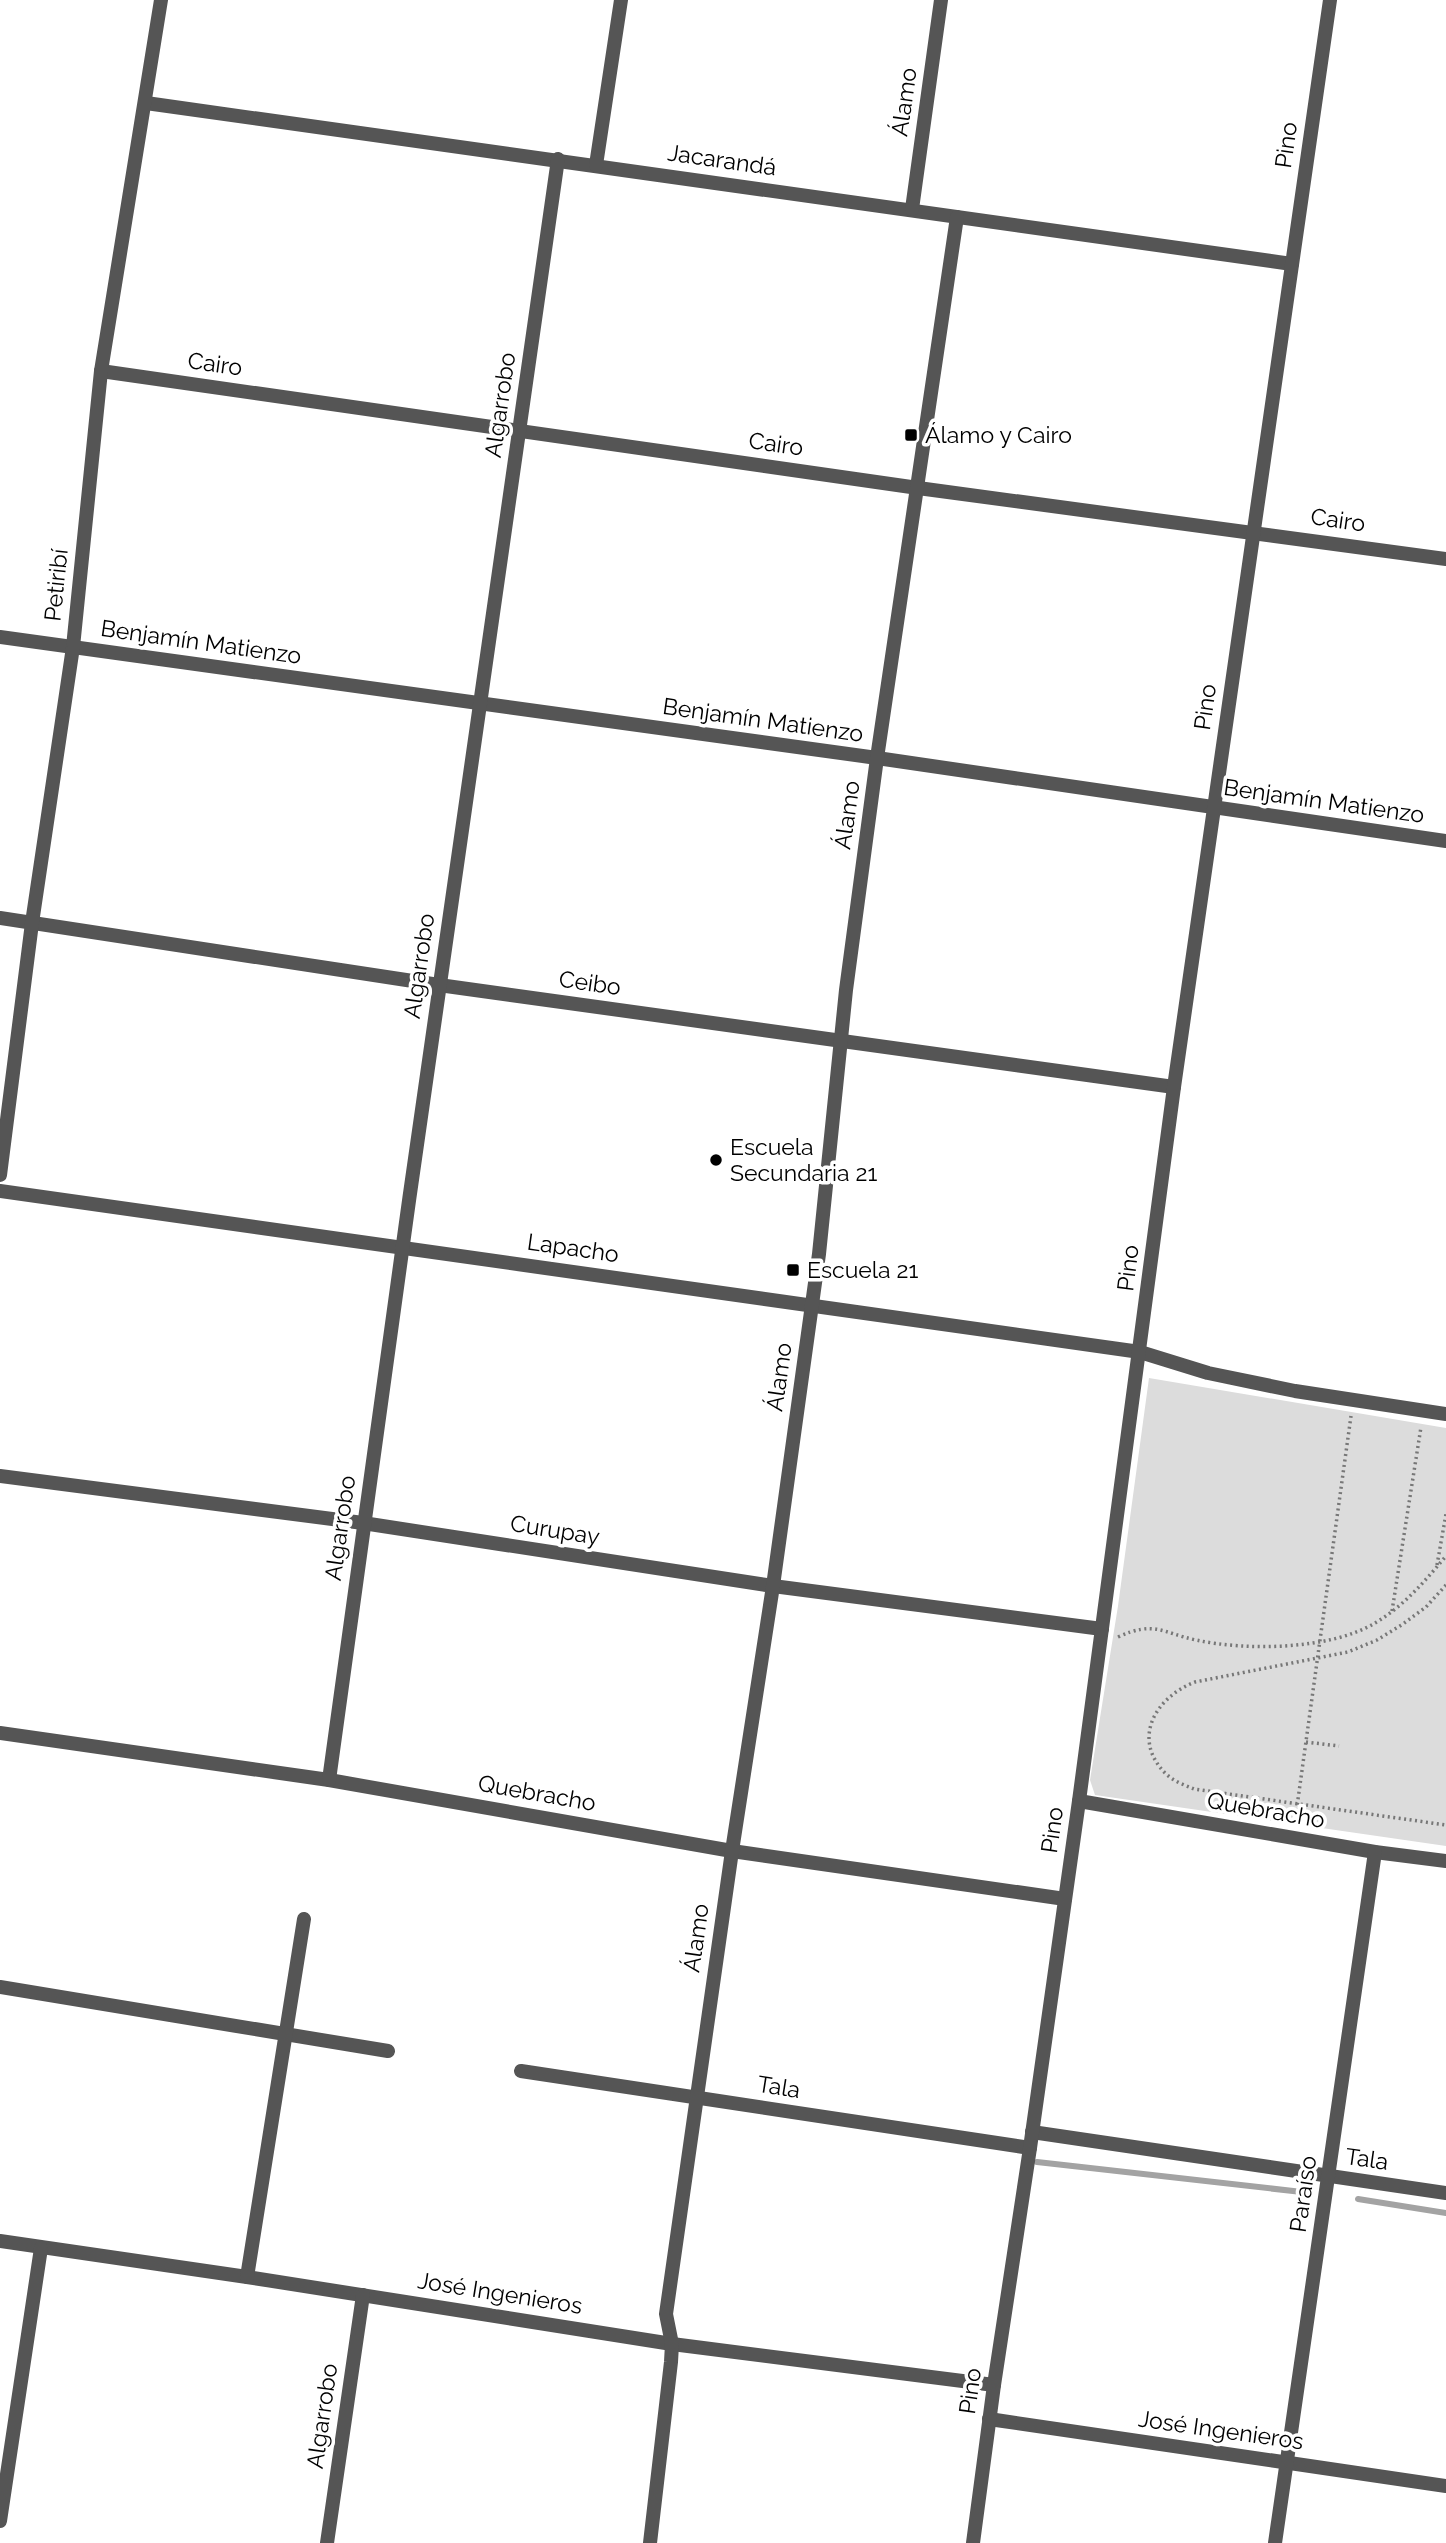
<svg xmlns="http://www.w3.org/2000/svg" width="1446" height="2543" font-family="Raleway,sans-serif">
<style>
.green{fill:#dcdcdc}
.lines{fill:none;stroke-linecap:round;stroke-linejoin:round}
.stream{stroke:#a3a3a3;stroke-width:6}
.path{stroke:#777;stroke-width:3.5;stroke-dasharray:2 3.5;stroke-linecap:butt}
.street{stroke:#555;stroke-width:14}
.poi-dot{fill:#000;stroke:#fff;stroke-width:2.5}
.labels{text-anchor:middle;stroke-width:7;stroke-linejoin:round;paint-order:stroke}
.street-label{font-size:23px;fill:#000;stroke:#fff}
.poi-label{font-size:23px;fill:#000;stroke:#fff;text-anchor:start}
</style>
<rect width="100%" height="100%" fill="#fff"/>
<polygon class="green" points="1149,1378 1446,1428 1446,1846 1095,1795 1090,1780 1118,1606"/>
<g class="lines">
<g class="stream">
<polyline points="1037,2162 1302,2192"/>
<polyline points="1358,2199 1446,2213"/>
</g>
<g class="path">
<polyline points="1437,1565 1446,1514"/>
<path d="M1446,1585L1426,1607L1403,1624L1377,1640L1348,1652L1195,1682C1156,1697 1131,1738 1165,1773C1173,1781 1184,1785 1194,1789L1446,1825"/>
<polyline points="1392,1611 1421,1427"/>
<path d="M1118,1637C1155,1620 1162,1633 1196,1640C1247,1651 1330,1650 1375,1623C1404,1606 1425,1581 1446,1556"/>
<polyline points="1306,1742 1339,1746"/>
<polyline points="1295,1821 1351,1416"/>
</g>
<g class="street">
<polyline points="146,103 1292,264"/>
<polyline points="596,165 621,0"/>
<polyline points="912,209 941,0"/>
<polyline points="101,371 918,488 1446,559"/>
<polyline points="0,637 877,758 1446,841"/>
<polyline points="0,918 439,985 1174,1087"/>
<polyline points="0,1175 32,923 73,647 101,371 161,0"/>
<polyline points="0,1191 1140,1352 1208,1373 1295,1391 1446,1414"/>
<polyline points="0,1476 363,1523 773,1586 1102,1629"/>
<polyline points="0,1733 329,1780 732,1851 1065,1899"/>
<path d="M329,1780C401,1239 482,700 558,159"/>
<polyline points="1079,1801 1375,1852 1446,1861"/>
<polyline points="0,1987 388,2051"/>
<polyline points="521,2071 1030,2148"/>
<polyline points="1032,2132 1446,2193"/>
<polyline points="0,2241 247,2277 672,2344 994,2385"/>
<polyline points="247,2277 304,1919"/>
<polyline points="989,2419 1446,2486"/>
<polyline points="0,2521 41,2248"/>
<polyline points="327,2543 363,2295"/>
<polyline points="650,2543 671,2362 672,2344 666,2314 732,1851 773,1586 819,1254 846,990 877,758 957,217"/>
<polyline points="973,2543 994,2385 1030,2148 1079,1801 1174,1087 1330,0"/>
<polyline points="1275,2543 1375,1852"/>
</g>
</g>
<g class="poi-dot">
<rect x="904" y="428" width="14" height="14" rx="3.5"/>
<circle cx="716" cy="1160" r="7"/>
<rect x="786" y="1263" width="14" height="14" rx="3.5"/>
</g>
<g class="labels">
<g class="street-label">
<text transform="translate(904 102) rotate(-82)" y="8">Álamo</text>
<text transform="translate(1286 145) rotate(-82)" y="8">Pino</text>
<text transform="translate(722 160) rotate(8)" y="8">Jacarandá</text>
<text transform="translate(215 364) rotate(8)" y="8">Cairo</text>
<text transform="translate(500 405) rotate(-82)" y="8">Algarrobo</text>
<text transform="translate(776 444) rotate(8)" y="8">Cairo</text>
<text transform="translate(1338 520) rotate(8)" y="8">Cairo</text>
<text transform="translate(56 585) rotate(-84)" y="8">Petiribí</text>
<text transform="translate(201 642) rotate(8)" y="8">Benjamín Matienzo</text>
<text transform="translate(1205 707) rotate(-82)" y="8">Pino</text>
<text transform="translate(763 720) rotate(8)" y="8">Benjamín Matienzo</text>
<text transform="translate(1324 801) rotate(8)" y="8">Benjamín Matienzo</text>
<text transform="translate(847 815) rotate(-82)" y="8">Álamo</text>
<text transform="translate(419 966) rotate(-82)" y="8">Algarrobo</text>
<text transform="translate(590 983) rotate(8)" y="8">Ceibo</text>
<text transform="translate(573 1248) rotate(8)" y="8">Lapacho</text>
<text transform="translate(1128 1268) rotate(-83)" y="8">Pino</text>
<text transform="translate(779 1377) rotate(-82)" y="8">Álamo</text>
<text transform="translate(340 1528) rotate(-82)" y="8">Algarrobo</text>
<text transform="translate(555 1530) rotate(9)" y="8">Curupay</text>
<text transform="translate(537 1793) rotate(10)" y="8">Quebracho</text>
<text transform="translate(1266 1810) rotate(10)" y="8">Quebracho</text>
<text transform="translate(1052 1830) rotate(-82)" y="8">Pino</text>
<text transform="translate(696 1938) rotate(-82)" y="8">Álamo</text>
<text transform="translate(779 2087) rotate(9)" y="8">Tala</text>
<text transform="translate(1367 2159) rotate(8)" y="8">Tala</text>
<text transform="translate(1303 2194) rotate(-82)" y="8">Paraíso</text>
<text transform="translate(500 2293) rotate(9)" y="8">José Ingenieros</text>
<text transform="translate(970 2391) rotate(-82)" y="8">Pino</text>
<text transform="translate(322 2416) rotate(-82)" y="8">Algarrobo</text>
<text transform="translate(1221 2430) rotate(8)" y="8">José Ingenieros</text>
</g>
<g class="poi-label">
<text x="925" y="443">Álamo y Cairo</text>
<text x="730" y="1155">Escuela<tspan x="730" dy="26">Secundaria 21</tspan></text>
<text x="807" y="1278">Escuela 21</text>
</g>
</g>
</svg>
